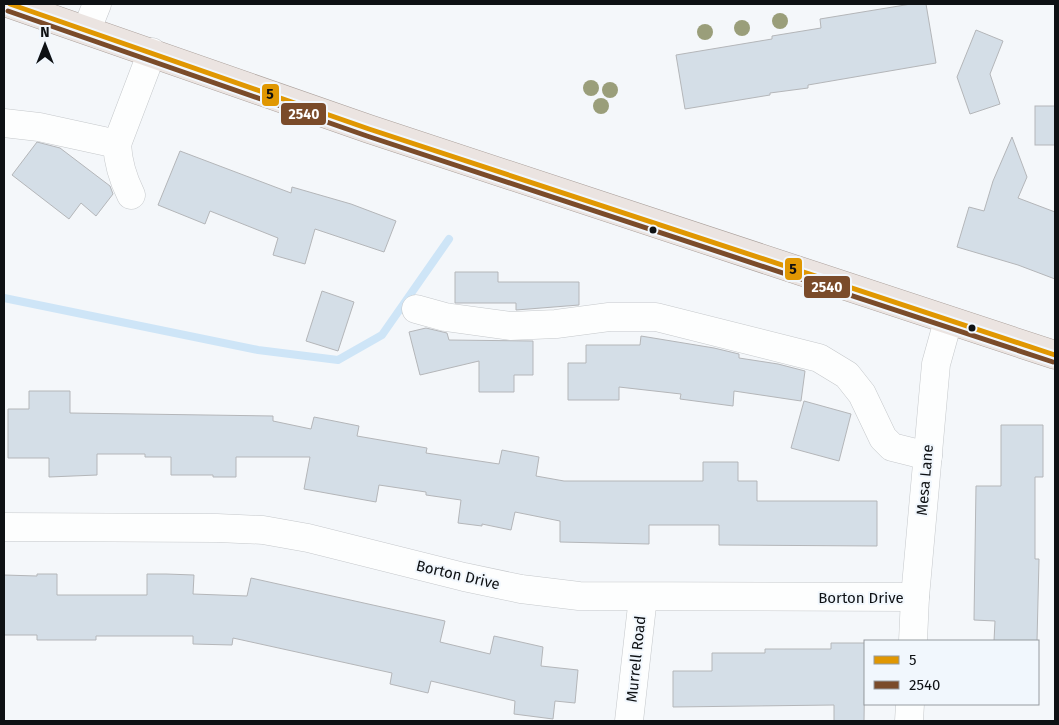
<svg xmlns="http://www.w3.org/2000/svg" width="1059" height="725" font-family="'Fira Sans',sans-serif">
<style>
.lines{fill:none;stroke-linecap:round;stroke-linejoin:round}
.stream{stroke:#cee5f7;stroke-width:8}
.building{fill:#d4dee7;stroke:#b4b6b9}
.minor-casing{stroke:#c5c8cb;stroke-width:29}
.major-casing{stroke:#aba19c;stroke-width:29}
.minor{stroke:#fdfefe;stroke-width:28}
.major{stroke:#ebe4e1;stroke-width:28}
.bus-1-casing{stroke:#f1f7fd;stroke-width:9}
.bus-2-casing{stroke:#f1f7fd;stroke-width:9}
.bus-1{stroke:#e09702;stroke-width:5}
.bus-2{stroke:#7a4b2a;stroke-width:5}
.tree{fill:#9a9e7a}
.bus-dot{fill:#0e1114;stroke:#f1f7fd;stroke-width:2}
.labels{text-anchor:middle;stroke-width:4;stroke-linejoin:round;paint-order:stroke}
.street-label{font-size:15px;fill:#0e1114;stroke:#f1f7fd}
.line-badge{stroke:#f1f7fd;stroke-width:2}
.badge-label{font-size:14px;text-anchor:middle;font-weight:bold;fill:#fff}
.pale-badge-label{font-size:14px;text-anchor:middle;font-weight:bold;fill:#111}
</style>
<rect width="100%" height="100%" fill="#f4f7fa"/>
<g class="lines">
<polyline class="stream" points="4,298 258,350 338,360 382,335 449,239"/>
</g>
<g class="building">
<polygon points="911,4 926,4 936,63 808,85 808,88 770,93 770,95 685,109 676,55 772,39 772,36 821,28 820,19"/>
<polygon points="976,30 1003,41 990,74 1000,104 970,114 957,77"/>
<rect x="1035" y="106" width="20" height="39"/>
<polygon points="1012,137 1027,177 1018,198 1055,212 1055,279 1018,265 957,247 969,207 984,211 993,181"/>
<polygon points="37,142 60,148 110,186 113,194 96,216 81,203 69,219 12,175"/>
<polygon points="180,151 291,193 292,187 351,204 396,221 384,252 315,229 305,264 273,255 278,238 210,211 205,224 158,205"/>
<polygon points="455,272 498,272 498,282 579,282 579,305 516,310 516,303 455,303"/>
<polygon points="322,291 354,302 338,351 306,341"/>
<polygon points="426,328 447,333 449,340 533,341 533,375 514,375 514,392 479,392 479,361 420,375 409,332"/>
<polygon points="641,336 714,348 739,354 739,358 778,364 805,371 801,401 734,391 733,406 680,399 681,394 619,387 619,400 568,400 568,363 586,363 586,345 640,345"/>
<polygon points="29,391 70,391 70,413 273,416 273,421 311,429 314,417 359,426 357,436 427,448 426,453 499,464 502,450 539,457 536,476 564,481 703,481 703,462 738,462 738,481 757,481 757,501 877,501 877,546 719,545 719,525 649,525 649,544 560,542 560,521 515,512 511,530 482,524 482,526 458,523 461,500 426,495 426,492 379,485 376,502 304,489 310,457 236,457 236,477 213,477 213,475 171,475 171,457 145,457 145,454 97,454 97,475 49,477 49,458 8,458 8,409 29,409"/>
<polygon points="804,401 851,414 839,461 791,448"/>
<polygon points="1001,425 1043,425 1043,477 1035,477 1035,559 1039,559 1037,641 994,641 995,621 974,620 976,486 1001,486"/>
<polygon points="37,574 57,574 57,595 147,595 147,574 166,574 194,575 193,594 247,596 251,578 445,621 440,642 490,654 494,636 543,647 541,666 578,670 575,703 555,701 553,719 514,714 515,701 431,681 428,693 390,684 392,673 233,638 232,645 193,644 193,636 96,636 96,640 37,640 37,635 4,635 4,575 37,576"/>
<polygon points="831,643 865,643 864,721 834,721 834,705 673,707 673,671 712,671 712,653 765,653 765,649 831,649"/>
</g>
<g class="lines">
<g class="minor-casing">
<g id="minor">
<polyline points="87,29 97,4"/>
<polyline points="4,123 39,127 117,144 152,52"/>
<path d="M117,144C118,163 122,177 131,195"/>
<polyline points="416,309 445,317 510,326 556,324 609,317 656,317 819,358 847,375 862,394 883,438 892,447 928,456"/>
<polyline points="4,527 217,528 263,530 308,538 464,577 521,589 579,596 915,597"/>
<polyline points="913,641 915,597 936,364 948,321"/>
<polyline points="629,721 643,597"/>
<polyline points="909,721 910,704"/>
</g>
</g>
<g class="major-casing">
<polyline id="major" points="10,4 369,129 1055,355"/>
</g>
<use href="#minor" class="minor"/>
<use href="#major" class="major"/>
<g class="bus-1-casing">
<polyline id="bus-1" points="10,4 369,129 1055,355"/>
</g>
<g class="bus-2-casing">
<polyline id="bus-2" points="8,11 367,136 1053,362"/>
</g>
<use href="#bus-1" class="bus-1"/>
<use href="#bus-2" class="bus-2"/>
</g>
<g class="tree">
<circle cx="780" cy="21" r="8"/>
<circle cx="742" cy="28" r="8"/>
<circle cx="705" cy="32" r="8"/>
<circle cx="591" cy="88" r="8"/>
<circle cx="610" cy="90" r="8"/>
<circle cx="601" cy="106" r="8"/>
</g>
<g class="bus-dot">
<circle cx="653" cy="230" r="4.5"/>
<circle cx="972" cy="328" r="4.5"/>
</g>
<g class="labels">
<g class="street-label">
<text transform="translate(925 480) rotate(-85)" y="5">Mesa Lane</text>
<text transform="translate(458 575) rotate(13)" y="5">Borton Drive</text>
<text x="861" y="603">Borton Drive</text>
<text transform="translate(636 659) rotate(-84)" y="5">Murrell Road</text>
</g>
</g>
<g class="line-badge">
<rect x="261" y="83" width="19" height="24" rx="5" fill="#e09702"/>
<rect x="280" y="102" width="47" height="24" rx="5" fill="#7a4b2a"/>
<rect x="784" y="257" width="19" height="24" rx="5" fill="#e09702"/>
<rect x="803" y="275" width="48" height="24" rx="5" fill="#7a4b2a"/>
</g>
<g class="badge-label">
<text x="304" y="119">2540</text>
<text x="827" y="292">2540</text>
</g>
<g class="pale-badge-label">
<text x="270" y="99">5</text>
<text x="793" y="274">5</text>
</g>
<rect width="1059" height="725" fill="none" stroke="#0e1114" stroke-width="10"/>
<rect x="864" y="640" width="175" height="65" fill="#f1f7fd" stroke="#969ba0"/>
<rect x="874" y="656" width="25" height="8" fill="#e09702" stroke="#969ba0"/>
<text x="909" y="665" font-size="15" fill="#0e1114">5</text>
<rect x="874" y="681" width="25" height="8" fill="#7a4b2a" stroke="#969ba0"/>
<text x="909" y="690" font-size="15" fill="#0e1114">2540</text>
<g transform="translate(45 45)" stroke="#f1f7fd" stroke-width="4" paint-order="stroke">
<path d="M0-4L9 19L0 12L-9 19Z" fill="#0e1114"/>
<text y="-8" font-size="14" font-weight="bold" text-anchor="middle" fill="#0e1114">N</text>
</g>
</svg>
